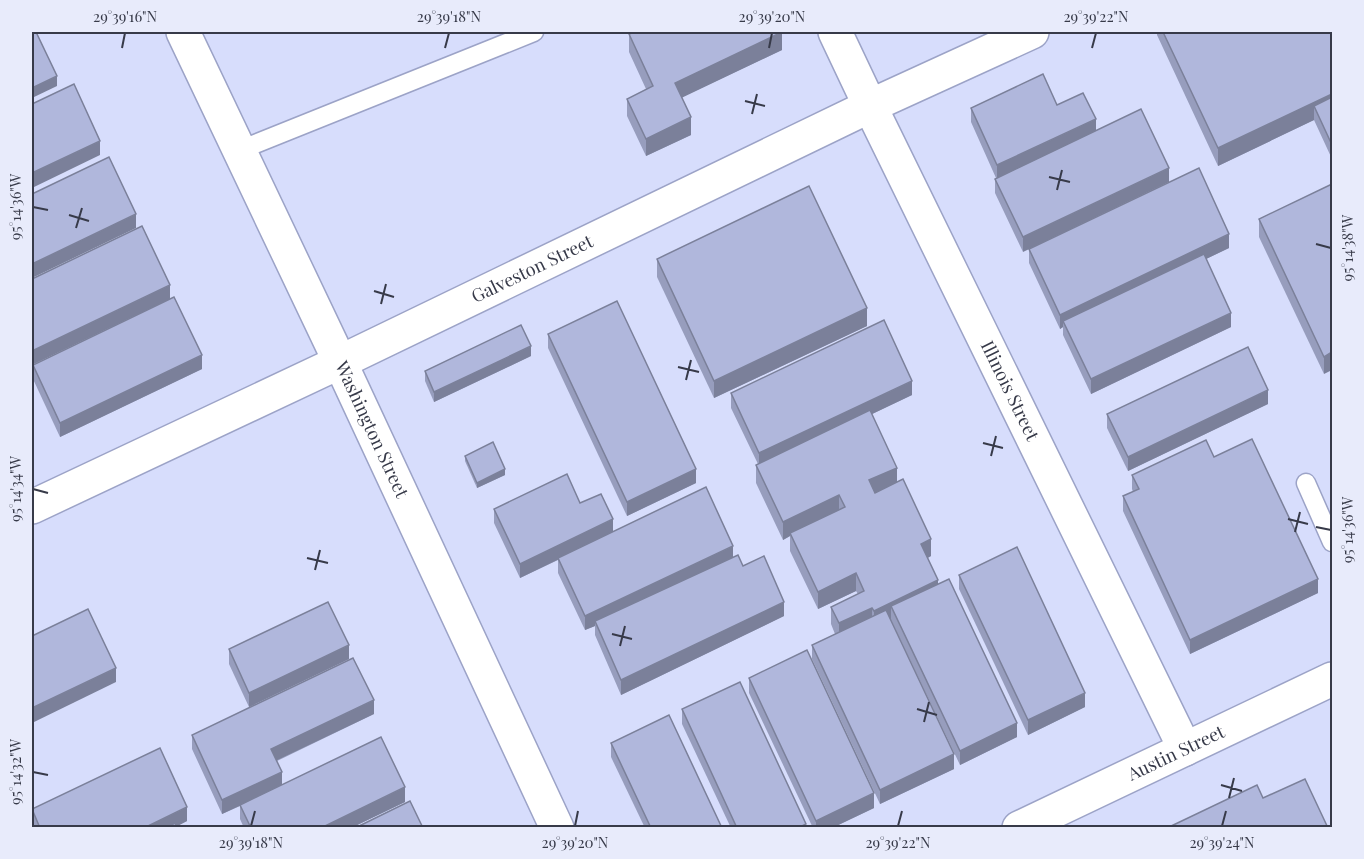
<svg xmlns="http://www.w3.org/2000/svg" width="1364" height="859" font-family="'Playfair Display',serif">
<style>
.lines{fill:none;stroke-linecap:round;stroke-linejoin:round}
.lane-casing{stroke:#9ca3c7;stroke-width:21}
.street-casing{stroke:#9ca3c7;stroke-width:36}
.secondary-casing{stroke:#9ca3c7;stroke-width:36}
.lane{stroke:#fff;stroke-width:18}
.street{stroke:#fff;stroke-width:33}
.secondary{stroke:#fff;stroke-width:33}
.wall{fill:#979dbd}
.shaded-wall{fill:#7b809a}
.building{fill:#b0b7dc;stroke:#7b809a;stroke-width:1.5}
.ticks{fill:none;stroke:#373a49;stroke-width:2}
.labels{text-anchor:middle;stroke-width:4.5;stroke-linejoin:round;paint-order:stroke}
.street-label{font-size:18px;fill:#373a49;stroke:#e8ebfb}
.neatline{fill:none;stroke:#373a49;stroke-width:2}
.ticks-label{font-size:15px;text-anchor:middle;fill:#373a49}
</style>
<rect width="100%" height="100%" fill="#d7ddfc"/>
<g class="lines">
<g class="lane-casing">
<g id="lane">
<polyline points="240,150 534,32"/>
<polyline points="1306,483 1332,542"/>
</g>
</g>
<g class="street-casing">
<g id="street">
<path id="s1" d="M183,32L340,362L557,828"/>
<path id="s2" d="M835,32L870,106L1185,749"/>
<path id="s3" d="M32,507L340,362L870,106L1032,32"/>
</g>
</g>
<g class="secondary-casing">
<g id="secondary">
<path id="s4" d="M1019,828L1332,679"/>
</g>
</g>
<use href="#lane" class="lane"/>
<use href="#street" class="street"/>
<use href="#secondary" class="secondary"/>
</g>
<g class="wall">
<polygon points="1157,32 1332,32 1332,159 1314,120 1218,166 1157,35"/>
<polygon points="629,34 782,50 682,97 691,135 646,156 627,116 627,99 646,89 629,52"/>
<polygon points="1043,74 1023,252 995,193 995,179 996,178 971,122 971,108"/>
<polygon points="1332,184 1324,374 1259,237 1259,219"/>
<polygon points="1229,248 1206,259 1231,327 1091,394 1063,335 1063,327 1060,329 1029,263 1029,249"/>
<polygon points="657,259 867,326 714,398 657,277"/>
<polygon points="548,334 696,483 627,516 548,348"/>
<polygon points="531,356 434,402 425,381 425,371"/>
<polygon points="33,365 202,369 60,437 33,379"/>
<polygon points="731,393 912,395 872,414 897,482 931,556 928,558 938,584 1017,737 960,765 891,620 954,769 880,804 812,659 812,645 835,634 831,624 831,607 858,594 856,591 818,609 790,551 790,536 783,540 756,483 756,465 758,464 731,408"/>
<polygon points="1268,404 1128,471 1107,428 1107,414"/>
<polygon points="465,456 505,475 477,488 465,461"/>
<polygon points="1214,457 1318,593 1190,654 1123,511 1123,496 1133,492 1132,489 1132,475"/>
<polygon points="580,503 613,532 733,557 743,566 784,616 621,695 595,635 595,626 585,630 558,573 558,560 520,578 494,523 494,509"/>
<polygon points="959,575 1085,707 1028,735 959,589"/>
<polygon points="229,649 349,659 249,707 229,664"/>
<polygon points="749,678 874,808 832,828 813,828 749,693"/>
<polygon points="682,709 806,828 731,828 682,724"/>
<polygon points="374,714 277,761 282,785 405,802 351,828 244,828 240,819 240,806 222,814 192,749 192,735"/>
<polygon points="611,743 722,828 645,828 611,757"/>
<polygon points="32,809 187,821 176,826 177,828 33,828 32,824"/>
</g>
<g class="shaded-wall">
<polygon points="782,32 782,50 675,101 675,83"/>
<polygon points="57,76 57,86 32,98 32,88"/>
<polygon points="1332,94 1332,111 1314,106 1314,120 1218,166 1218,148"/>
<polygon points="691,117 691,135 646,156 646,139"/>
<polygon points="1096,119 1096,133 997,179 997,165"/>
<polygon points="100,141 100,155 32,188 32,173"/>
<polygon points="1169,168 1169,182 1023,252 1023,237"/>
<polygon points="136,214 136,228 32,278 32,264"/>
<polygon points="1229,234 1229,248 1066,326 1063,321 1063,327 1060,329 1060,315"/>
<polygon points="170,285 170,299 32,365 32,351"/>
<polygon points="867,308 867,326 714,398 714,381"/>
<polygon points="1231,313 1231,327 1091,394 1091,379"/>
<polygon points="531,346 531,356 434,402 434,392"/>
<polygon points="1332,352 1332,370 1324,374 1324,357"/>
<polygon points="202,355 202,369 60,437 60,423"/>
<polygon points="912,381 912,395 759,468 759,453"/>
<polygon points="1268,390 1268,404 1128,471 1128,457"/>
<polygon points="897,468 897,485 869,498 869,480"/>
<polygon points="505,469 505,475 477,488 477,483"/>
<polygon points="696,469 696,483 627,516 627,502"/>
<polygon points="839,495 839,513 790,533 790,536 783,540 783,522"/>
<polygon points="613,519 613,533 520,578 520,564"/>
<polygon points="931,539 931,556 921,561 921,544"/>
<polygon points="733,546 733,560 595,621 595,626 585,630 585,616"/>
<polygon points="856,573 856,591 818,609 818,592"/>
<polygon points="1318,579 1318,593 1190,654 1190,640"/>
<polygon points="938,580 938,598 891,606 891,620 874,628 874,611"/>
<polygon points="784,602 784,616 621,695 621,680"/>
<polygon points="872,608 872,626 839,641 839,623"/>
<polygon points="349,645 349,659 249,707 249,693"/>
<polygon points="116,668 116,682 32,723 32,708"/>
<polygon points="1085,693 1085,707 1028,735 1028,720"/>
<polygon points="374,700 374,714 271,763 271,749"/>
<polygon points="1017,723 1017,737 960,765 960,751"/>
<polygon points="954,754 954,769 880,804 880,790"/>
<polygon points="282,772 282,786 222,814 222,800"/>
<polygon points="405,787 405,802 351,828 321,828"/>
<polygon points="874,793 874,808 832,828 816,828 816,821"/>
<polygon points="187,807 187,821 174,828 144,828"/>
</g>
<g class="building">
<polygon points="32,32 36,32 57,76 32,88"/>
<polygon points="635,32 782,32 675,83 691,117 646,139 627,99 653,86 629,34"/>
<polygon points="1163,32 1332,32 1332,94 1218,148"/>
<polygon points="1043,74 1057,105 1083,93 1096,119 997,165 971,108"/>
<polygon points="74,84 100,141 32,173 32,104"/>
<polygon points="1332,97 1332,145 1314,106"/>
<polygon points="1141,109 1169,168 1023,237 995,179"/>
<polygon points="109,157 136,214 32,264 32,194"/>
<polygon points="1199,168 1229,234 1060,315 1029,249"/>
<polygon points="1332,184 1332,352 1324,357 1259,219"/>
<polygon points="809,186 867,308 714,381 657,259"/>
<polygon points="142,226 170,285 32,351 32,279"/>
<polygon points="1204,254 1231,313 1091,379 1063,321"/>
<polygon points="174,297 202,355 60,423 33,365"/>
<polygon points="617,301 696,469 627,502 548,334"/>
<polygon points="884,320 912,381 759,453 731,393"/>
<polygon points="521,325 531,346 434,392 425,371"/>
<polygon points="1248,347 1268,390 1128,457 1107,414"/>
<polygon points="870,410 897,468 869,480 875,493 903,479 931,539 921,544 938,580 874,611 872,608 839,623 831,607 864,591 856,573 818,592 790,533 845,507 839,495 783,522 756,465"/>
<polygon points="1252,439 1318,579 1190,640 1123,496 1139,489 1132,475 1206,440 1214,457"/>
<polygon points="493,442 505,469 477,483 465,456"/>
<polygon points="567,474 580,503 601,494 613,519 520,564 494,509"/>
<polygon points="706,487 733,546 585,616 558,558"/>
<polygon points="1017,547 1085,693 1028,720 959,575"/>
<polygon points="738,555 743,566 764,556 784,602 621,680 595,621"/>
<polygon points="949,579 1017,723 960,751 891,606"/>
<polygon points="328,602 349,645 249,693 229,649"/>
<polygon points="88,609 116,668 32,708 32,636"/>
<polygon points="886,610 954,754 880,790 812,645"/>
<polygon points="807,650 874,793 816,821 749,678"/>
<polygon points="353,658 374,700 271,749 282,772 222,800 192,735"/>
<polygon points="740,682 806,824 798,828 737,828 682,709"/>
<polygon points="669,715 722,828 651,828 611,743"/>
<polygon points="381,737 405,787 321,828 251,828 240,805"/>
<polygon points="160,748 187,807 144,828 40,828 32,809"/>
<polygon points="1305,779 1328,828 1167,828 1257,785 1263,798"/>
<polygon points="410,801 423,828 355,828"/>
<polygon points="175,823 177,828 166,828"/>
</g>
<path class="ticks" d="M122,48L125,33M445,48L449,33M769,48L772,33M1092,48L1096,33M745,101L765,106M752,114L757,94M1049,177L1070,182M1057,190L1062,170M33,207L48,210M69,215L89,221M76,228L82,208M1316,244L1331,248M374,291L394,297M381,304L386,284M678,367L699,372M686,380L691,360M983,443L1003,448M991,456L996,436M33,489L48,493M1288,519L1308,524M1316,527L1331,530M1295,532L1300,512M307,558L328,563M315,570L320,550M612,634L632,639M620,646L625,626M917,709L937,715M924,722L929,702M33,772L48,775M1221,785L1242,791M1229,798L1234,778M251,826L255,811M575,826L578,811M898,826L902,811M1222,826L1226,811"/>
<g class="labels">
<g class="street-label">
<text dy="6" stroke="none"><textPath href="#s3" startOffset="554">Galveston Street</textPath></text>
<text dy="6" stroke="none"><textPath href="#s2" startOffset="399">Illinois Street</textPath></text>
<text dy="6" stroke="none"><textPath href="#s1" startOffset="440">Washington Street</textPath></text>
<text dy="6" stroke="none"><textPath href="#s4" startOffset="174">Austin Street</textPath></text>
</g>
</g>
<rect width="1364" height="859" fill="none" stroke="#e8ebfb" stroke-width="66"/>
<rect x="33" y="33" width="1298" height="793" class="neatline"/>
<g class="ticks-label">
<text x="125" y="22">29°39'16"N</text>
<text x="449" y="22">29°39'18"N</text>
<text x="772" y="22">29°39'20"N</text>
<text x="1096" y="22">29°39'22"N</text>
<text transform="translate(16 207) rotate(-90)" y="5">95°14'36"W</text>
<text transform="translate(1348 248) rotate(-90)" y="5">95°14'38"W</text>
<text transform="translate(16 489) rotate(-90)" y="5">95°14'34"W</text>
<text transform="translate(1348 530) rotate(-90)" y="5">95°14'36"W</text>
<text transform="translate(16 772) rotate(-90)" y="5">95°14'32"W</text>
<text x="251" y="848">29°39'18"N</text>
<text x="575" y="848">29°39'20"N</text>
<text x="898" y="848">29°39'22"N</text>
<text x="1222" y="848">29°39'24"N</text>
</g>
</svg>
